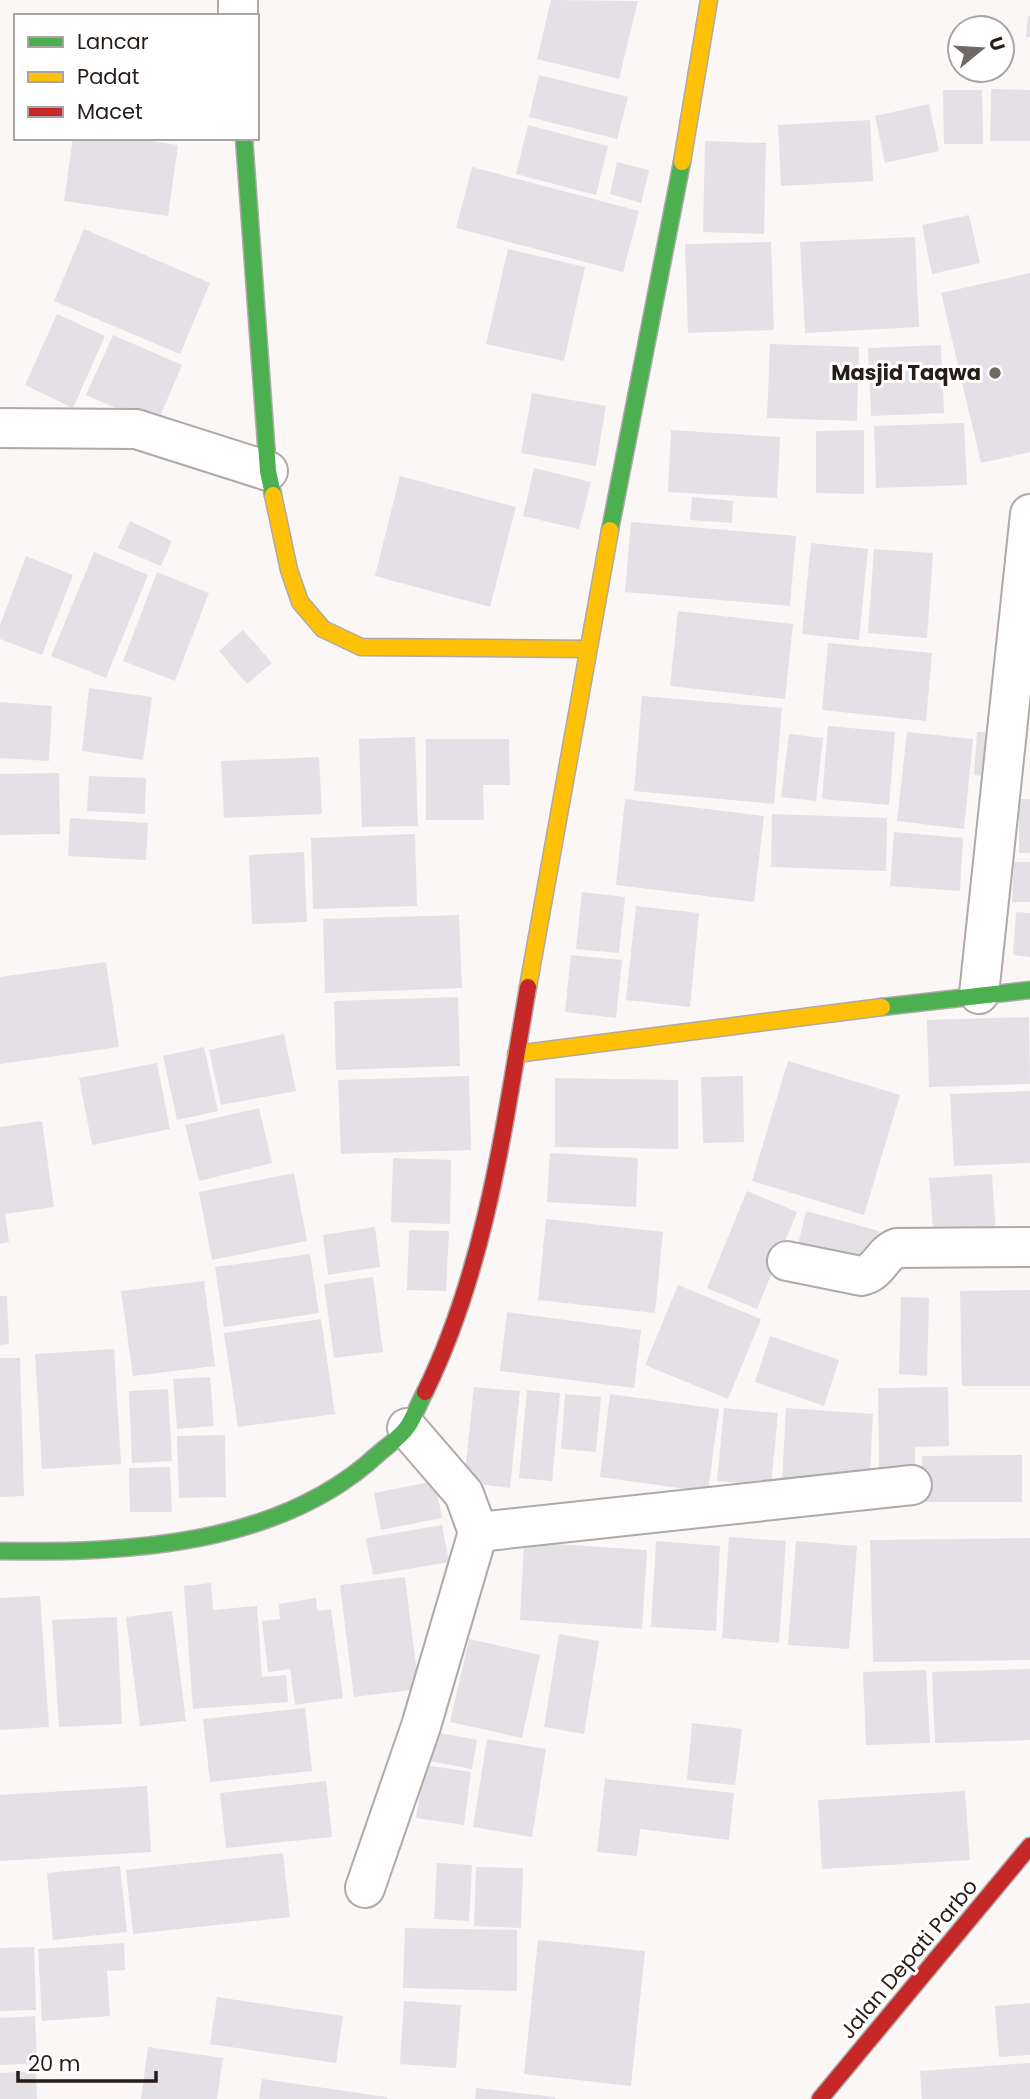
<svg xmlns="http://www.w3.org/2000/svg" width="1030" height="2099" font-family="Poppins,sans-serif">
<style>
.building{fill:#e3e1e6}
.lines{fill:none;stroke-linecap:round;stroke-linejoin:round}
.street-casing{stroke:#afa9a7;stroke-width:42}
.fast-casing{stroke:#afa9a7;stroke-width:19}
.slow-casing{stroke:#afa9a7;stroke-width:19}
.jam-casing{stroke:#afa9a7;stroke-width:19}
.street{stroke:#fefefe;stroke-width:38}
.fast{stroke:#4caf50;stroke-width:16}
.slow{stroke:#ffc107;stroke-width:16}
.jam{stroke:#c62828;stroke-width:16}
.poi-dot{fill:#706966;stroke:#fff;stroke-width:2.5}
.labels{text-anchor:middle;stroke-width:6;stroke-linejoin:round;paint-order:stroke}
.poi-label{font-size:21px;font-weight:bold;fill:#261c18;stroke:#fff;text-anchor:end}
.street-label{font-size:21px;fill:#261c18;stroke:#fff}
</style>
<rect width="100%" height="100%" fill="#faf7f6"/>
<g class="building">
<polygon points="551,0 638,1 619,79 537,59"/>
<polygon points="1028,16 1030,16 1030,37 1026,37"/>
<polygon points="539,75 628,97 617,139 529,117"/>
<polygon points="991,89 1030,90 1030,141 990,141"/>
<polygon points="943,90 982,90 983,144 944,144"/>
<polygon points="929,104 939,151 885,163 875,116"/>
<polygon points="870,120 873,181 781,186 778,125"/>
<polygon points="528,125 608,146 596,195 516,174"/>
<polygon points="73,138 131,138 178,145 168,216 64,201"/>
<polygon points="705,141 766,143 764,234 703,232"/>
<polygon points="617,162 649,170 641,203 610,194"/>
<polygon points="472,167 639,211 623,272 456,228"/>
<polygon points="969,215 980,263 932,274 922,225"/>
<polygon points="84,229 210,283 180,354 54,301"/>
<polygon points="915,237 919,327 805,333 800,242"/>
<polygon points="771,242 774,330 688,333 685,244"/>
<polygon points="508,249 585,267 564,361 486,344"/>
<polygon points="1030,273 1030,452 981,463 941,293"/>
<polygon points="57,314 105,336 73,408 25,385"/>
<polygon points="113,335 182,365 156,426 86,395"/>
<polygon points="770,344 859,347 857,421 767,418"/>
<polygon points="941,345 944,413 871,416 868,348"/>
<polygon points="532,393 606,406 596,466 521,453"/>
<polygon points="964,423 967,485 876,488 874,426"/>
<polygon points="671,430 780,437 777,498 668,492"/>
<polygon points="864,430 864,494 816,493 816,431"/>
<polygon points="534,468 591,482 579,529 523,516"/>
<polygon points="400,476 516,507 490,607 375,576"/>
<polygon points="692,497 733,501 732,523 690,520"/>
<polygon points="130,521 172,541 161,566 118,548"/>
<polygon points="631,522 796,536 790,606 625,592"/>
<polygon points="811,543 868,549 859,640 802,634"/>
<polygon points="874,549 933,553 927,638 868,633"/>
<polygon points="94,552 148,575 106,678 51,656"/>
<polygon points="26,556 73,575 42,655 0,639 0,625"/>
<polygon points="157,572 209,593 175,681 123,661"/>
<polygon points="678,611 793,624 785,699 670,686"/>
<polygon points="243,630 272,663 247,684 219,651"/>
<polygon points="828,643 932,653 926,721 822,710"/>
<polygon points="89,688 152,697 143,760 82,751"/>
<polygon points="642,696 782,708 774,804 634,791"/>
<polygon points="0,702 52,706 49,761 0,758"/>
<polygon points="828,726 895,732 889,805 822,799"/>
<polygon points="907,732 973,739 964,829 897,821"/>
<polygon points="977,732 996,733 993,777 974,775"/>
<polygon points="789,734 823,738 816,801 781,797"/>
<polygon points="415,737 418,826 362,827 359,739"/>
<polygon points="426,739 509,739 510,785 483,785 484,820 426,820"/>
<polygon points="319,757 322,814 224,818 221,761"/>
<polygon points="59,773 60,834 0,835 0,774"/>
<polygon points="89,776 146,778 145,814 87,811"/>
<polygon points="625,799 764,816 754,902 616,885"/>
<rect x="1019" y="799" width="11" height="54"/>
<polygon points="772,814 887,818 886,871 771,867"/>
<polygon points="70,818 148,823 146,860 68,856"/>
<polygon points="894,832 963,838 960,891 890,886"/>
<polygon points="415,834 417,906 313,909 311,838"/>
<polygon points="304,852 307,922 252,924 249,855"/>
<polygon points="1014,862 1030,862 1030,902 1012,902"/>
<polygon points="582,892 625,897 619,953 576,949"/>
<polygon points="636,906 699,913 690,1007 626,1000"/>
<polygon points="1016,912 1030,913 1030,957 1013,955"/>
<polygon points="459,915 462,988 325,993 323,919"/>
<polygon points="571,955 622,960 616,1018 565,1012"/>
<polygon points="106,962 119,1047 0,1064 0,977"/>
<polygon points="458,997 460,1066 336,1070 334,1001"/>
<polygon points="1029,1017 1030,1084 929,1087 927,1020"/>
<polygon points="284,1034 296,1091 221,1105 209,1050"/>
<polygon points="204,1047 218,1111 177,1120 163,1056"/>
<polygon points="788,1061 900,1095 864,1215 752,1181"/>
<polygon points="157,1063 170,1129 92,1145 79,1078"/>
<polygon points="469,1076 471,1150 341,1154 338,1080"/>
<polygon points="743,1076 744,1142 703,1143 701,1077"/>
<polygon points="555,1078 678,1080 678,1149 555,1147"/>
<polygon points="1030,1091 1030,1163 954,1166 950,1094"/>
<polygon points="259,1108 272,1163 199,1181 185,1125"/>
<polygon points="42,1121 54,1207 5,1214 9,1242 0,1244 0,1127"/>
<polygon points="550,1153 638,1158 636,1207 547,1202"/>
<polygon points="393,1158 451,1160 450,1224 391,1222"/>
<polygon points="294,1173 307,1241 212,1260 199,1192"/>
<polygon points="992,1174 996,1236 934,1240 929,1178"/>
<polygon points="747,1191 797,1212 757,1309 707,1288"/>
<polygon points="806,1211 879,1231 868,1272 796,1253"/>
<polygon points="546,1219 663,1232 655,1313 538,1300"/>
<polygon points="375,1227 380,1267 328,1275 323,1235"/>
<polygon points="409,1230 449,1231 446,1291 407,1290"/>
<polygon points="310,1254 319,1313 224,1327 215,1267"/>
<polygon points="373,1277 383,1352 334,1358 324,1284"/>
<polygon points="204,1281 215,1366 133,1376 121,1291"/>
<polygon points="678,1285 761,1319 728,1399 645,1365"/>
<polygon points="1030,1290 1030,1386 962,1386 960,1291"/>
<polygon points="0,1296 7,1296 9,1344 0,1345"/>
<polygon points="901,1297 929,1298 927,1376 899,1374"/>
<polygon points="507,1312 641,1330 634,1388 500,1371"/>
<polygon points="321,1319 335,1414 238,1427 224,1333"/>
<polygon points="770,1336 839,1360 824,1406 755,1382"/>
<polygon points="114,1349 121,1464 42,1469 35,1354"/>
<polygon points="0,1358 20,1358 24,1496 0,1497"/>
<polygon points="210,1377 214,1426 177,1429 173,1379"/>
<polygon points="474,1387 520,1391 510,1488 464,1482"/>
<polygon points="948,1387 949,1446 915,1447 915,1476 879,1477 878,1388"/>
<polygon points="168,1389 172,1461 132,1463 129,1391"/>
<polygon points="527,1390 560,1393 552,1481 519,1478"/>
<polygon points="565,1394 601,1397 596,1452 561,1449"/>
<polygon points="610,1394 719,1409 708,1492 600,1477"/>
<polygon points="724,1408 778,1413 771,1486 717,1481"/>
<polygon points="786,1408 873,1414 869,1488 782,1483"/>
<polygon points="225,1435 226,1497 179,1498 177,1436"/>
<polygon points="1022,1455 1022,1502 923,1502 922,1456"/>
<polygon points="170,1467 172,1512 130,1512 129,1468"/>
<polygon points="435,1481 442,1518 381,1530 374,1493"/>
<polygon points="442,1525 449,1562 373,1575 366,1538"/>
<polygon points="729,1537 786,1541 779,1643 722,1638"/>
<polygon points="1030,1538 1030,1660 873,1662 870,1540"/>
<polygon points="656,1541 720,1546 716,1631 651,1627"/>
<polygon points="796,1541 857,1546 849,1649 788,1645"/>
<polygon points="524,1542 647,1550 642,1629 520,1620"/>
<polygon points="405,1577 419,1689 354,1697 340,1585"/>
<polygon points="211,1583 213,1610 257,1606 262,1677 286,1675 288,1702 193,1709 184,1586"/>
<polygon points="40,1596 49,1727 0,1730 0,1598"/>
<polygon points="316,1598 317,1611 331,1609 343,1698 295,1705 290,1669 268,1672 262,1621 280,1619 279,1604"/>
<polygon points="172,1611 186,1721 140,1726 126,1617"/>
<polygon points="117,1617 122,1724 59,1727 52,1620"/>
<polygon points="559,1634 599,1641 584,1734 544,1727"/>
<polygon points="469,1639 540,1655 522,1738 450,1722"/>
<polygon points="1030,1669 1030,1740 935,1743 932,1672"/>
<polygon points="926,1670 930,1743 866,1745 863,1672"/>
<polygon points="305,1708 312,1771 210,1782 203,1719"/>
<polygon points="692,1723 742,1729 735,1785 687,1780"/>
<polygon points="429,1731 477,1740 472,1769 425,1760"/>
<polygon points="487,1739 546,1749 532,1837 473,1827"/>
<polygon points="424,1765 471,1772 464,1825 416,1818"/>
<polygon points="605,1779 734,1793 729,1840 640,1829 637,1856 597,1852"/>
<polygon points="326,1781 332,1837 226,1848 220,1793"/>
<polygon points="147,1786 151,1852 0,1861 0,1795"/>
<polygon points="965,1791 970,1860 822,1869 818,1800"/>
<polygon points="283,1853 290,1917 133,1934 126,1870"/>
<polygon points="437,1863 472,1865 469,1921 434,1919"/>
<polygon points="120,1866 127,1932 53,1940 47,1873"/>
<polygon points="476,1867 523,1868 521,1928 474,1926"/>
<polygon points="405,1928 517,1930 517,1991 403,1988"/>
<polygon points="538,1940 645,1951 631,2086 524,2074"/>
<polygon points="124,1943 125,1970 107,1971 110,2016 42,2021 38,1949"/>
<polygon points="34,1947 36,2010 0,2011 0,1948"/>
<polygon points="217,1997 343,2016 336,2063 210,2044"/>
<polygon points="404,2001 461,2005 456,2068 400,2064"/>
<polygon points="1030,2003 1030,2055 999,2057 995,2006"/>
<polygon points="35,2016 37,2063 0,2065 0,2018"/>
<polygon points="148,2047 223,2058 217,2099 141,2099"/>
<polygon points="1030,2063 1030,2099 922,2099 920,2071"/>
<polygon points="36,2071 37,2099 0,2099 0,2073"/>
<polygon points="262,2079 387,2097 387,2099 259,2099"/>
<polygon points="476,2088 555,2097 555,2099 475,2099"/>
</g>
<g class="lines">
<g class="street-casing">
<g id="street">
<polyline points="238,16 238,0"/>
<polyline points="0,428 136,429 268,471"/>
<polyline points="979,994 1030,514"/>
<path d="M787,1261L861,1276C879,1273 881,1254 897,1248L1030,1247"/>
<polyline points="407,1428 464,1494 478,1532 912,1485"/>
<polyline points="365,1888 421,1726 478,1532"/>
</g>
</g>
<g class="fast-casing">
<g id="fast">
<polyline points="244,138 268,471 273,495"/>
<polyline points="610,530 682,162"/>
<polyline points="882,1007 1030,990"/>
<path d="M0,1551C128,1553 278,1546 377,1455C387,1446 401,1437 408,1426C415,1415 419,1403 425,1392"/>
</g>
</g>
<g class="slow-casing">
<g id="slow">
<polyline points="682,162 709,0"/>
<polyline points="273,495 289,570 300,602 323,629 361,647 586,649"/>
<polyline points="528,987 610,530"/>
<polyline points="516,1054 882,1007"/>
</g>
</g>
<g class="jam-casing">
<g id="jam">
<path d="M425,1392C487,1265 504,1125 528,987"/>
<polyline points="820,2099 1030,1846"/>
</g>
</g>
<use href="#street" class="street"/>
<use href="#fast" class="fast"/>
<use href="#slow" class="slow"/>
<use href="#jam" class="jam"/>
</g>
<circle class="poi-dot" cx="995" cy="373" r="7"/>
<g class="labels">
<g class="poi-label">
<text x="981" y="380">Masjid Taqwa</text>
</g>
<g class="street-label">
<text transform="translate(909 1959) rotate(-50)" y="7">Jalan Depati Parbo</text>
</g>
</g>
<rect x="14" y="14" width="245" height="126" fill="#ffffff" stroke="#a8a4a3" stroke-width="2"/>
<rect x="28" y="37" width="35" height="10" fill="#4caf50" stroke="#a8a4a3" stroke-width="2"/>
<text x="77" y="49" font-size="21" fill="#261c18">Lancar</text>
<rect x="28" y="72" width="35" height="10" fill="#ffc107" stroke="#a8a4a3" stroke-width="2"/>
<text x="77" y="84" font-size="21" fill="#261c18">Padat</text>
<rect x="28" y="107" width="35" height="10" fill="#c62828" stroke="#a8a4a3" stroke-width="2"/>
<text x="77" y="119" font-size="21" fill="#261c18">Macet</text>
<g transform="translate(981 49) rotate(72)"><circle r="33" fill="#ffffff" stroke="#a8a4a3" stroke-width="2"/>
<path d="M0-5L12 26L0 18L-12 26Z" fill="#706966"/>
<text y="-10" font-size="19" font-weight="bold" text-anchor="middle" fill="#261c18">U</text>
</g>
<path d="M18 2071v10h138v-10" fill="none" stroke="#261c18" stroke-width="3.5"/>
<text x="28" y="2071" font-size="21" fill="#261c18" stroke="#ffffff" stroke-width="5" paint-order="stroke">20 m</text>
</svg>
